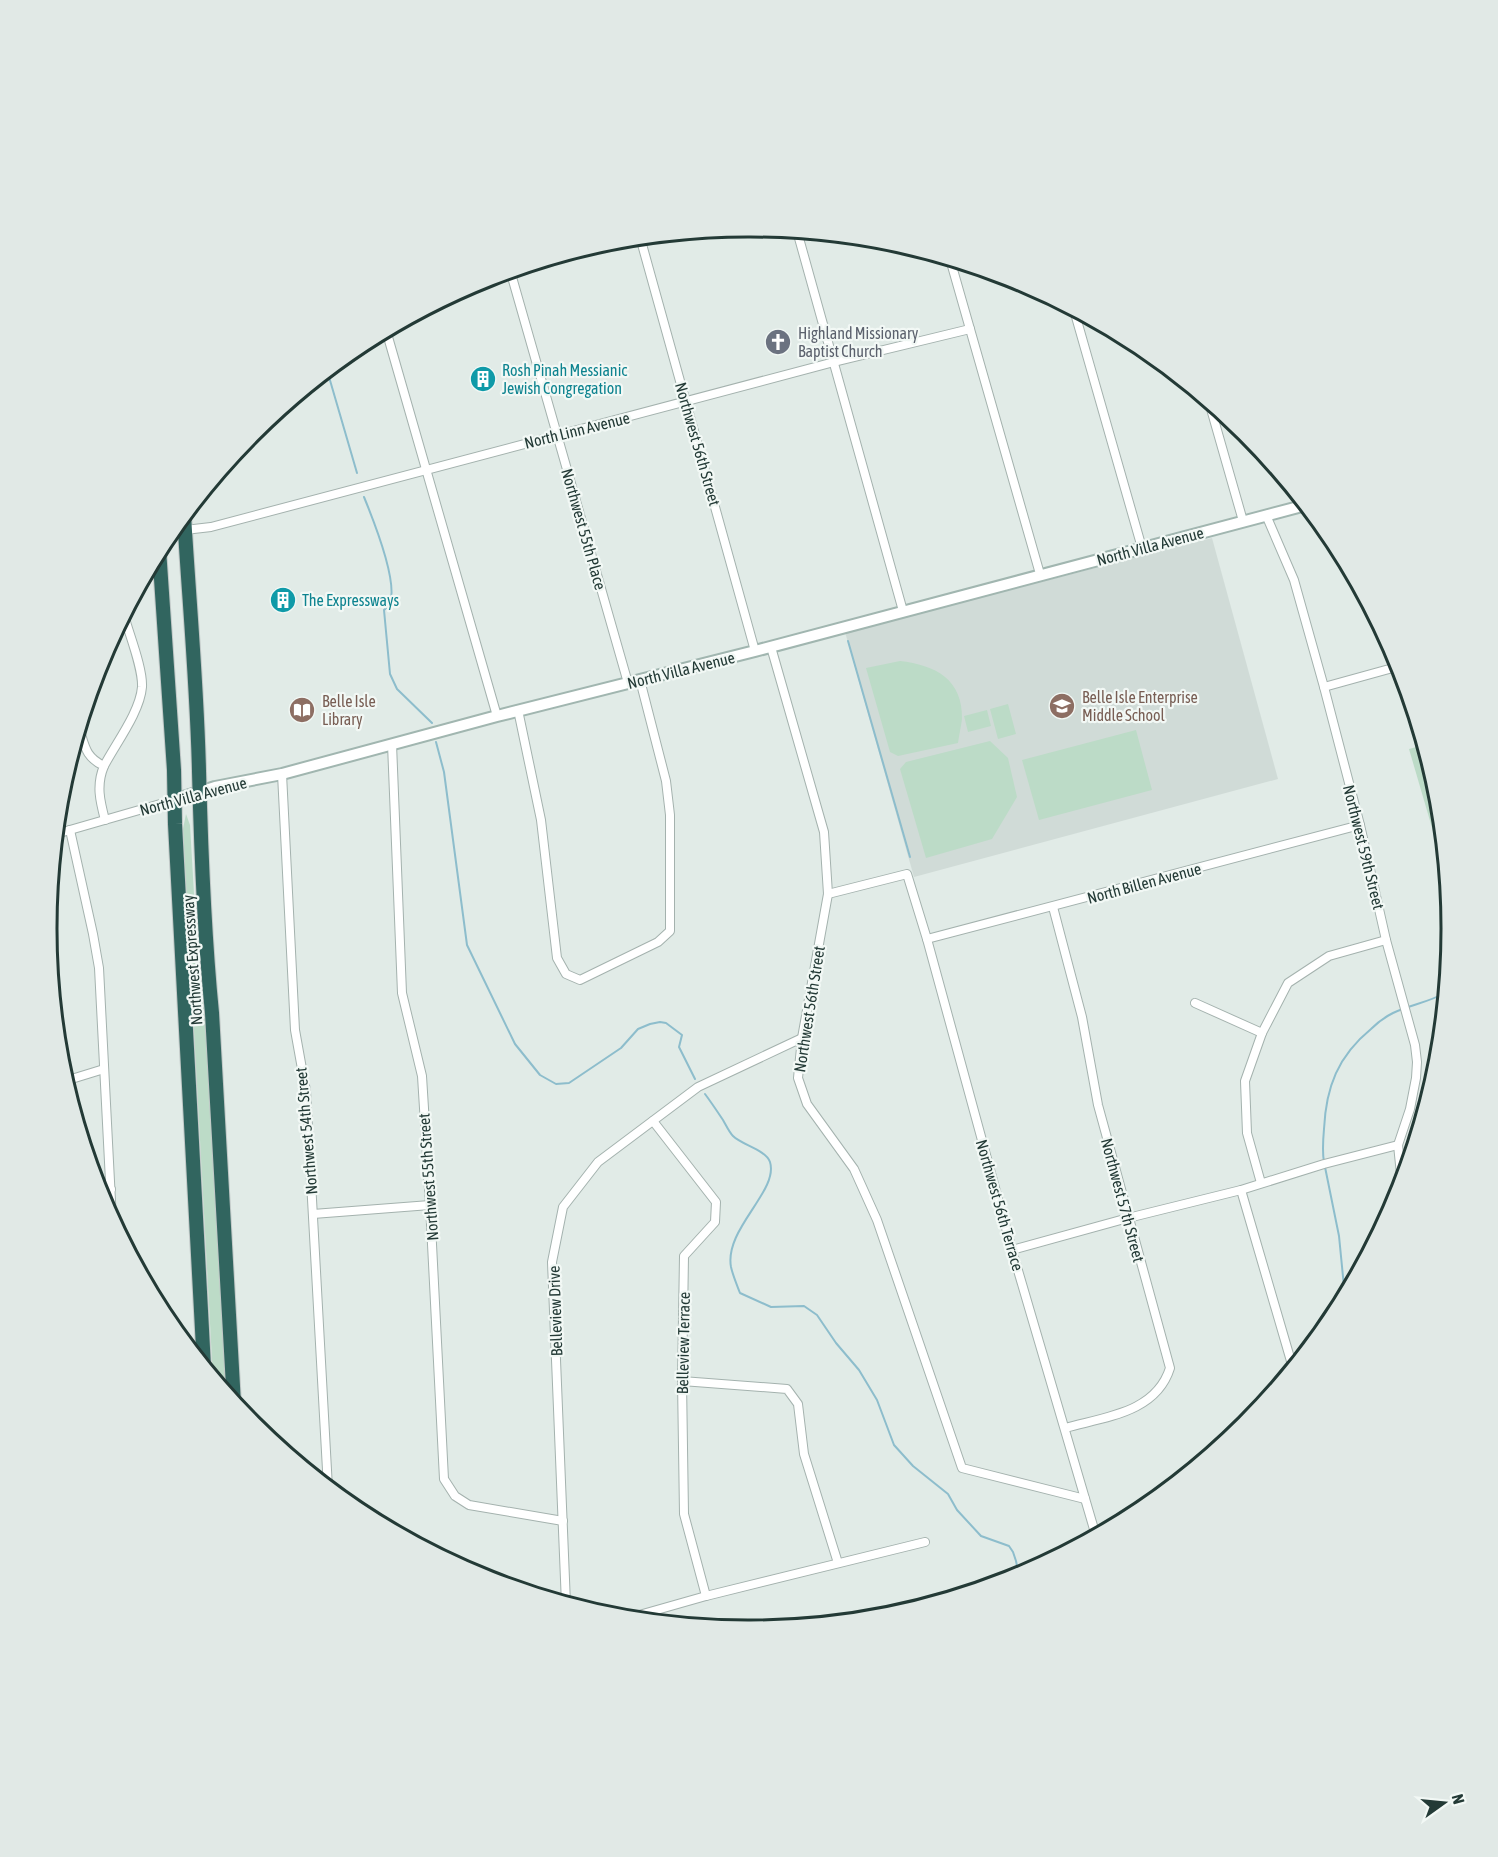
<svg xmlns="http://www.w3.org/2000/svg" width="1498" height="1857" font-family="'Asap Condensed',sans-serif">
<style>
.built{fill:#d0dbd7}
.green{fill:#bcdbc7}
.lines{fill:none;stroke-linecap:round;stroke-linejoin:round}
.stream{stroke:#8dbdcc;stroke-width:2}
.street-casing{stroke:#a4b2ae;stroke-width:10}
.secondary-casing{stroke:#a1b6b0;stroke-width:14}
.highway-casing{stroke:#c1c8c7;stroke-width:16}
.street{stroke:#fff;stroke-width:8}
.secondary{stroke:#fff;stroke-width:10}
.highway{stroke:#31655f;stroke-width:14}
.labels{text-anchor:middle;stroke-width:4.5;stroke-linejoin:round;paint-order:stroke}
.worship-label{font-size:16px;fill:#5b616d;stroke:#f2f8f5;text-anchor:start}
.culture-label{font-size:16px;fill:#0d838f;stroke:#f2f8f5;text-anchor:start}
.street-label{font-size:16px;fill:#233a36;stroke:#f2f8f5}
.education-label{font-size:16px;fill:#785e54;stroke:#f2f8f5;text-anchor:start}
.rim{fill:none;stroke:#233a36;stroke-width:3}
</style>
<rect width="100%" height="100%" fill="#e1ebe7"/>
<polygon class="built" points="1212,538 1278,779 914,877 845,632"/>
<g class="green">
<path d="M900,661C935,665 963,679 962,719C961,727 959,735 958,743L898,756L890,752L866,668Z"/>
<polygon points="1008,704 1016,734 998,739 990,709"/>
<polygon points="987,710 991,726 968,732 964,716"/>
<polygon points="1136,730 1152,790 1039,820 1022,760"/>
<polygon points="990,741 1008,758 1017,797 992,839 926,858 900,769 906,762"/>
<polygon points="1424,745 1438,792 1447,879 1409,749"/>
<polygon points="186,814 190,825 199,981 205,1014 227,1394 213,1378 183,829"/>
</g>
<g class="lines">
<g class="stream">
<polyline points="327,370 357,473"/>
<path d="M364,497C373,519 398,581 390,603C390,605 385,609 384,610L390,674L397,689L432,723"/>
<polyline points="848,641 910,857"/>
<polyline points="436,742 444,772 467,945 515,1044 540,1075 556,1084 569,1083 621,1048 638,1029 650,1024 660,1022 666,1023 682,1035 679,1047 695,1079"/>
<path d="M1443,873C1438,889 1441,899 1450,912"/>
<path d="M705,1094C711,1102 717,1111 723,1120C726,1125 729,1132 733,1136C742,1145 766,1150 770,1162C779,1191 724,1229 731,1267C733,1276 737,1285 740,1293L771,1307L804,1306L817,1315L836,1343L859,1370L877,1400L894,1445L913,1466L948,1494L957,1510L981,1536L1009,1546L1013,1552L1016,1561L1018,1571L1017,1578"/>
<path d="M1324,1162C1322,1151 1323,1140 1324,1129C1326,1087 1338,1056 1371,1029C1377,1023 1385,1017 1393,1013C1410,1005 1429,1002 1445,993"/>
<polyline points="1325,1167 1339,1236 1345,1297"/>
</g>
<g class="street-casing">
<g id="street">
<polyline points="797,231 903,611"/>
<polyline points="640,237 755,651"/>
<polyline points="950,259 1040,574"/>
<polyline points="510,270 628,683"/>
<polyline points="1074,310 1142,548"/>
<polyline points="386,330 497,716"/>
<polyline points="1209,402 1243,521"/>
<polyline points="1266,515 1294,580 1324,687 1360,825 1386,940 1415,1045 1417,1062 1416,1078 1410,1109 1398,1145 1402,1184"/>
<polyline points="185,530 211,527 834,362 970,329"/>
<polyline points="771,647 824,832 828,894 802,1038 798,1078 807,1104 854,1169 877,1220 962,1468 1085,1499"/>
<polyline points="1324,687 1400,666"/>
<polyline points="518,710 541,820 557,958 566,974 580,980 658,942 670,931 670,815 666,781 640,680"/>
<path d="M79,728C85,746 85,757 104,766C96,785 100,801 105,820"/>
<polyline points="392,744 402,993 422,1076 430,1205 444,1479 455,1496 469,1505 563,1521"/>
<path d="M104,766C116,743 140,712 142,687C143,668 129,634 124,615"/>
<polyline points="282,774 295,1030 306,1091 328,1488"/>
<polyline points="70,830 93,934 99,968 112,1220"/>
<polyline points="56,834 174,800"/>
<polyline points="828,894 907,874 927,939 1012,1250 1096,1536"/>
<path d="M1053,907L1082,1017L1098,1105L1170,1368C1156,1413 1104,1417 1065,1428"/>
<polyline points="927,939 1360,825"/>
<polyline points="1195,1003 1262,1033"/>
<polyline points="65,1081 104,1069"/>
<polyline points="653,1121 716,1202 715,1222 684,1256 682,1381 684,1514 706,1596"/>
<polyline points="1261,1183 1247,1133 1245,1081 1262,1033 1288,983 1329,956 1386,940"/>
<polyline points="1241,1190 1293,1368"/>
<polyline points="99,1193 111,1189"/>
<polyline points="313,1214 430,1205"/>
<polyline points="1012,1250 1128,1218 1241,1190 1324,1164 1398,1145"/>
<polyline points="682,1381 787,1389 798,1404 804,1454 838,1563"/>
<polyline points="566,1604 552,1262 563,1207 598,1162 698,1087 802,1038"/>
<polyline points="625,1619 706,1596 925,1542"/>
</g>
</g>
<g class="secondary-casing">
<polyline id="secondary" points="174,800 215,787 282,774 497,716 755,651 1306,505"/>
</g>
<g class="highway-casing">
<g id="highway">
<path d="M184,515C189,600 197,685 199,771C201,851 204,933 212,1013L234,1404"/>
<polyline points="159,549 174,770 175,824 204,1367"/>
</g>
</g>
<use href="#street" class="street"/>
<use href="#secondary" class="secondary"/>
<use href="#highway" class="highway"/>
</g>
<defs>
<g id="church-disc" transform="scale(1.35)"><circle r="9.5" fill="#6b7280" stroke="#f2f8f5"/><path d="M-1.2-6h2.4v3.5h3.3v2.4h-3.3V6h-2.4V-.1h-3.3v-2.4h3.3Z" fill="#fff"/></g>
<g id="building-disc" transform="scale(1.35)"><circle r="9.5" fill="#0f9aa8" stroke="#f2f8f5"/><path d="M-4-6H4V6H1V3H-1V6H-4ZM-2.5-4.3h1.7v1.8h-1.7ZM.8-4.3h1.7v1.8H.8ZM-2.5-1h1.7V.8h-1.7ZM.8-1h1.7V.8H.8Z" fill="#fff"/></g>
<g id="school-disc" transform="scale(1.35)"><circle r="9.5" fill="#8d6e63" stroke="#f2f8f5"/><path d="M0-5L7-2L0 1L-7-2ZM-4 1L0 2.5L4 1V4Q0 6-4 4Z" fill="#fff"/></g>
<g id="library-disc" transform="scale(1.35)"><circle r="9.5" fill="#8d6e63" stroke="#f2f8f5"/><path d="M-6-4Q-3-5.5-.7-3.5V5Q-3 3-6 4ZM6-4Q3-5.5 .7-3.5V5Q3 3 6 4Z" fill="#fff"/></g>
</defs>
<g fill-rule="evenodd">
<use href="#church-disc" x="778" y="342"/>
<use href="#building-disc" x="483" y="379"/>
<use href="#building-disc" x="283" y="600"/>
<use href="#school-disc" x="1062" y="706"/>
<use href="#library-disc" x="302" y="710"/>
</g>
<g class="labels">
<g class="worship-label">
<text x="798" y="339">Highland Missionary<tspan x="798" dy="18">Baptist Church</tspan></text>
</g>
<g class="culture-label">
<text x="502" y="376">Rosh Pinah Messianic<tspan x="502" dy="18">Jewish Congregation</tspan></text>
<text x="302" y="606">The Expressways</text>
</g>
<g class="street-label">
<text transform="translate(577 430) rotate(-14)" y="6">North Linn Avenue</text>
<text transform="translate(698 444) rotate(74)" y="6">Northwest 56th Street</text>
<text transform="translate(584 529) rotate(74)" y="6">Northwest 55th Place</text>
<text transform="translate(1150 546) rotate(-15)" y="6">North Villa Avenue</text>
<text transform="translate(681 670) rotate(-14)" y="6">North Villa Avenue</text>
<text transform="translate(193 796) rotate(-15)" y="6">North Villa Avenue</text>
<text transform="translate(1364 847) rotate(76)" y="6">Northwest 59th Street</text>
<text transform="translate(1144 883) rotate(-15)" y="6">North Billen Avenue</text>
<text transform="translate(192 960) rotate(-94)" y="6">Northwest Expressway</text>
<text transform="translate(809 1009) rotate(-81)" y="6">Northwest 56th Street</text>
<text transform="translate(306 1131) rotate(-95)" y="6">Northwest 54th Street</text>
<text transform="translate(428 1177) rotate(-94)" y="6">Northwest 55th Street</text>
<text transform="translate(1123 1200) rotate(75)" y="6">Northwest 57th Street</text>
<text transform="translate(1000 1205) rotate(74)" y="6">Northwest 56th Terrace</text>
<text transform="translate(555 1311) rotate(-92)" y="6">Belleview Drive</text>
<text transform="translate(683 1343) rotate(-89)" y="6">Belleview Terrace</text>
</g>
<g class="education-label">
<text x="1082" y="703">Belle Isle Enterprise<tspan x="1082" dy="18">Middle School</tspan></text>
<text x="322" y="707">Belle Isle<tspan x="322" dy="18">Library</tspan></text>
</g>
</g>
<path d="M0 0H1498V1857H0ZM748 237H750A691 691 0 0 1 1441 928V929A691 691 0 0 1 750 1620H748A691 691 0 0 1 57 929V928A691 691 0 0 1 748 237Z" fill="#e1e9e6" fill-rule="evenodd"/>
<path class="rim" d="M748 237H750A691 691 0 0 1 1441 928V929A691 691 0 0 1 750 1620H748A691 691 0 0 1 57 929V928A691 691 0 0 1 748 237Z"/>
<g transform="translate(1444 1803) rotate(75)" stroke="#f2f8f5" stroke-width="4.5" paint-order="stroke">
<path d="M0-4.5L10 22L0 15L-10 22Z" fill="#233a36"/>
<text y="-9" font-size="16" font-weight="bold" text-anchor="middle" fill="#233a36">N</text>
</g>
</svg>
